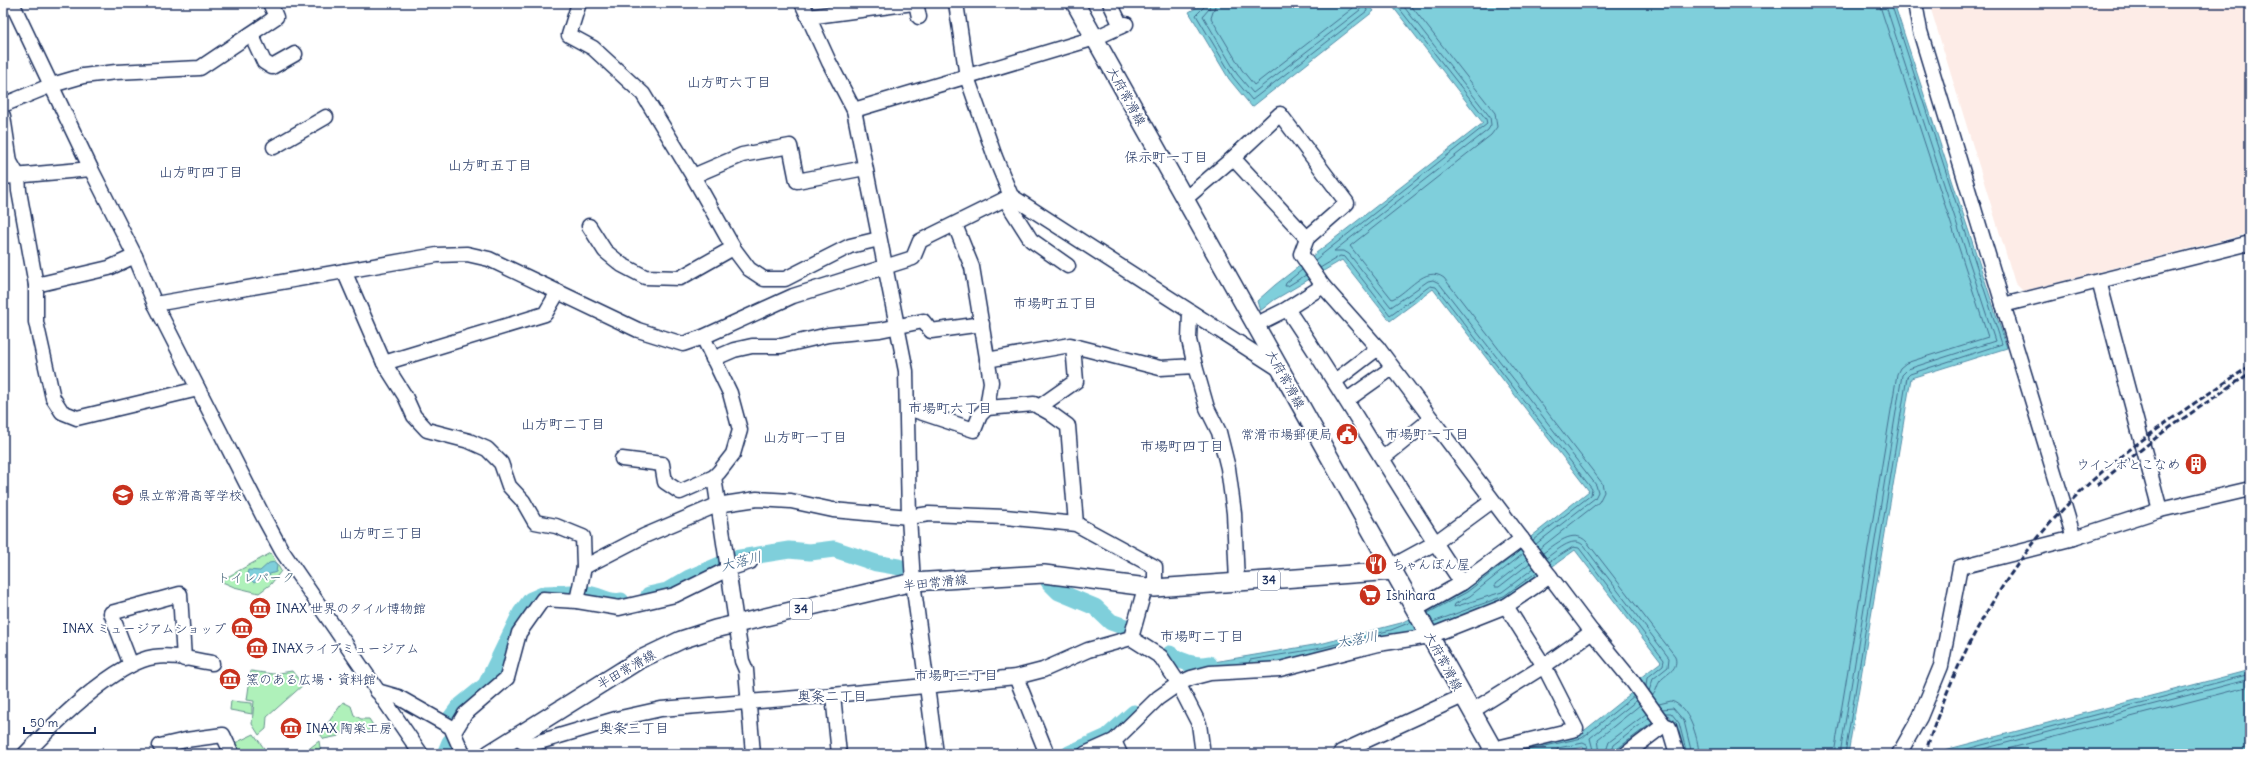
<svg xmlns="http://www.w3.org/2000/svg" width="2253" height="757" font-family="Delius,'Klee One',sans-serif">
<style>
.built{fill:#fdece7}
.green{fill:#aff1ba;stroke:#65908c}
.water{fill:#7fcfdb;stroke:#578fa9}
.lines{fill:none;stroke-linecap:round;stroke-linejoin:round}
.shore{stroke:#436f90;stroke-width:1}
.river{stroke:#7fcfdb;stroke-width:17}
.minor-casing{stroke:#1b2f5e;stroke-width:17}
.major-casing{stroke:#1b2f5e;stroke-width:20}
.minor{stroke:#fff;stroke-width:14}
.major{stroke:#fff;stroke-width:17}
.rail{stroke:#1b2f5e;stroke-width:3;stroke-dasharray:6 3;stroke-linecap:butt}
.labels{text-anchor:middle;stroke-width:4;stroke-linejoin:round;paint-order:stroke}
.shield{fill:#fff;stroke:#5f6d8e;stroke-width:1}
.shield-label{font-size:12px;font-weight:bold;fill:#1b2f5e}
.street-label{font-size:13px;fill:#1b2f5e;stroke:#fff}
.poi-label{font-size:13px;fill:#1b2f5e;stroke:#fff;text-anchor:start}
.park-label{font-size:13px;fill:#406075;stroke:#fff}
.neighbourhood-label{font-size:14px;fill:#1b2f5e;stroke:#fff}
.water-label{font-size:14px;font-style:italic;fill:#395f84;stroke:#fff}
</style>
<rect width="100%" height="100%" fill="#fff"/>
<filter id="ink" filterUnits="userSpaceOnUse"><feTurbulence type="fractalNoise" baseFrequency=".025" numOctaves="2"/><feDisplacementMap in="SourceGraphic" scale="8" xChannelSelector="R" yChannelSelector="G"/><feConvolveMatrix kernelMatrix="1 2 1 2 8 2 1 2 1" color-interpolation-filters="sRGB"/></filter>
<g filter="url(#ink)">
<polygon class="built" points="1929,3 2250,3 2250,233 2023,291 2015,283"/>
<g class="green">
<polygon points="271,553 281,571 271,584 259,593 234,587 220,581"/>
<polygon points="251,671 273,674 292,671 303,685 267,717 266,729 259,735 252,724 254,701 247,700"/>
<polygon points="231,701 252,703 252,714 230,710"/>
<polygon points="343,702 351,706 354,715 361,719 369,719 375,728 365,732 352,723 339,736 324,739 320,734"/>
<polygon points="254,734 268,754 238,754 233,744"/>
<polygon points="319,741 321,754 302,754"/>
</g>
<g class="water">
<polygon points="1204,3 1368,3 1374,11 1252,107 1229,79 1189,12"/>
<polygon points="1390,3 1894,3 2007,348 1911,378 1848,754 1684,754 1675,724 1668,715 1618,754 1586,754 1583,747 1551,754 1505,754 1504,751 1580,734 1644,683 1640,678 1661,662 1575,550 1506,600 1439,624 1417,634 1279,666 1183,676 1192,667 1188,662 1202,664 1320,644 1401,623 1465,589 1589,491 1433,289 1390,321 1342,260 1274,300 1260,311 1257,301 1275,285 1483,123"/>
<polygon points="275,562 277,566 276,572 267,575 254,583 247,575 248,570 260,571 269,563"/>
<polygon points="2250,670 2250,754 1944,754 1945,750"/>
</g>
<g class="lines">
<g class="shore">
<polyline points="1205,3 1204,7 1196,15 1233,77 1252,100 1367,11 1365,3"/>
<polyline points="1210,3 1209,9 1203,16 1237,74 1253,93 1360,10 1360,3"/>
<polyline points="1216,3 1211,18 1242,70 1254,85 1353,8 1354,3"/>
<polyline points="1401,3 1490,117 1491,125 1488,130 1334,251 1344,251 1349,254 1391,307 1428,281 1433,280 1439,283 1596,485 1598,492 1595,498 1536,544"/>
<path d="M1409,3L1495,113L1497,127L1491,135L1350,246L1392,299C1408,293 1425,264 1444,278L1602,483L1604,492L1599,502L1539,549"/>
<polyline points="1315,260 1487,124 1486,119 1395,3"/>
<polyline points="1320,268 1340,256 1345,257 1390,315 1430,286 1436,287 1592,489 1591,495 1533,540"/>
<polyline points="1302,270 1286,283 1285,286 1288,286 1306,275"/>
<path d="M1543,553C1555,545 1573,527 1587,542L1675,656C1679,670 1668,672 1660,681C1657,685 1657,691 1653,695"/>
<polyline points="1523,554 1470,596 1455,604 1454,607 1502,592 1534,568"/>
<path d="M1546,558C1556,552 1572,535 1583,545L1669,658L1668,667L1653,679L1649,691"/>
<polyline points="1527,559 1495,584 1495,587 1499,587 1530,563"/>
<polyline points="1549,562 1573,547 1579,548 1664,660 1663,665 1647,678 1646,686"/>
<polyline points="1428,613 1467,592 1518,552"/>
<polyline points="1433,622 1504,596 1537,572"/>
<polyline points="1249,663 1250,660 1321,648 1391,630 1411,622"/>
<path d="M1659,704L1671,701C1689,706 1698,737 1699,754"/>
<polyline points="1662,709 1673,708 1684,721 1692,754"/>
<polyline points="1665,713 1671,713 1679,723 1687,754"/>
<polyline points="1509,754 1582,738 1634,696"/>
<polyline points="1555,754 1558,748 1583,743 1587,745 1589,754"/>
<polyline points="1594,754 1590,738 1636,701"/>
<polyline points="1600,754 1598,739 1640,705"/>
<polyline points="1605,754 1609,742 1646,714"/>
<polyline points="1611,754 1614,745 1649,718"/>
<polyline points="1616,754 1617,749 1652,723"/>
<polyline points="1834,754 1897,374 1900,368 1906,363 1988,337 1879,3"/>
<polyline points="1840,754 1902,375 1908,369 1995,341 1885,3"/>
<polyline points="1845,754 1907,377 1910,374 2002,344 1891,3"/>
<polyline points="1948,754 2250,674"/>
<polyline points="1964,754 2250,679"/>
<polyline points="1988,754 2250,686"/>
</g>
<g class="river">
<polyline points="1049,582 1059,592 1095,607 1111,622 1128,628"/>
<path d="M587,594C600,595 608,604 621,601"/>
<polyline points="649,595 667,591 689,578 734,559 789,550 810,552 834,549 876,563 899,567"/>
<path d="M1170,654C1181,662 1196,667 1209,664"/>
<polyline points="453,724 450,719 459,707 486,685 521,613 531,600 545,594 572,593"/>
<polyline points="445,754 450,742"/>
<polyline points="1069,754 1107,737 1134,713"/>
</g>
<g class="minor-casing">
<g id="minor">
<polyline points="12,3 91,169 135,256 155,304 264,518 282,551 421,754"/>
<polyline points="579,3 569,35 593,48 643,94 693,176 734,249 749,269 764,279 785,279 850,246 879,239"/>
<polyline points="802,3 829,62 854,110 906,371 909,517 913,582 936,754"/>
<polyline points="916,3 919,17"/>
<polyline points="956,3 967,77 995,157 1011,196 1281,370"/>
<polyline points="1110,3 1121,26"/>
<polyline points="1915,3 1920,31 2074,538"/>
<polyline points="808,17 913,3"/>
<polyline points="251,34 264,62 272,67 295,54"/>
<polyline points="3,105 52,85 83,76 116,72 200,68 276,17 270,3"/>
<polyline points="854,110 1095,38 1126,24"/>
<polyline points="3,116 10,162 18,176 19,191 36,285 36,322 53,398 62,412 77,418 198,389"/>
<polyline points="274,147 326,117"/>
<polyline points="1233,158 1280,114 1347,203 1307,238"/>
<polyline points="693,176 742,155 790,146 797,181 865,168"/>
<polyline points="3,177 91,169"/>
<polyline points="1005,199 1031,240 1068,266"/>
<polyline points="1185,199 1233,158 1307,238 1301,254 1323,286 1378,348 1592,632 1633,682 1664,725 1669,727 1677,754"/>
<polyline points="955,225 972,267 991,382 987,408"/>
<polyline points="589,226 605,251 622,265 645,277 680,278 733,248"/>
<polyline points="344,271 384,363 405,396 414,416 427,430 469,441 487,449 501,463 509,486 523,501 535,522 556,526 583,537 584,567 577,601"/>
<polyline points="2099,281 2160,510"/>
<polyline points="36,285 109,268 135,256"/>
<polyline points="155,304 437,255 467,254 489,259 638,330 683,344 703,337 793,296 913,258 920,241 1011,196"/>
<polyline points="2003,305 2250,243"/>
<path d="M1287,309C1348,399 1401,494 1462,583"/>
<polyline points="1190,312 1189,340 1195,366 1207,408 1219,432 1228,468 1234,513 1237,583"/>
<polyline points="1255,325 1287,309 1323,286"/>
<polyline points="713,359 734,350 752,346 781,346 828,335 880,330 923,321 931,331 982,324"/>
<polyline points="987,360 1070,345 1160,368 1195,366"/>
<polyline points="384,363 545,314 558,292"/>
<polyline points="1335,381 1378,348"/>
<polyline points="1347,400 1392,368"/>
<polyline points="1039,407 1076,381 1073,346"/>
<polyline points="908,408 974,430 980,415 987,408 1034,404 1050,413 1068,426 1076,524"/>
<polyline points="1383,458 1431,419"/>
<polyline points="622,459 662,464 665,482 680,492 714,477 719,472 733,454 740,430 730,393 703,337"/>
<polyline points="714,477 742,661 746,670 753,754"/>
<polyline points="584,567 644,536 717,505 757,499 791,501 833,510 909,517 929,514 1005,517 1076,524 1155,567 1155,588"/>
<polyline points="1391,567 1435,543 1492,501"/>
<polyline points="1416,609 1462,583 1522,539"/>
<polyline points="1131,638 1145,588"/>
<polyline points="131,665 111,613 180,594 184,659"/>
<polyline points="1016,677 1047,754"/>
<polyline points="377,691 398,697 451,727 463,754"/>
<polyline points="833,695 839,754"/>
<polyline points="1472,711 1544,666 1592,632"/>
<polyline points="454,732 465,714 507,678 519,633 543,599 577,601 619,608 675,595 728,569 750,562"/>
<polyline points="516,738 529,745 616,719 661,709 833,695 1016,677 1043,670 1088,650 1131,638 1161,657 1177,681 1199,724 1203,754"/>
<polyline points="1114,741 1120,754"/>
<polyline points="160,746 186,740 223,735 232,754"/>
<path d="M25,754C53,725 114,663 154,657C172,654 194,660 212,663"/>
<polyline points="1085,754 1114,741 1158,698 1178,684 1191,678 1210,673 1280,669 1378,644 1430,636 1506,606 1550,576"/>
<polyline points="1342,754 1341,752 1463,696"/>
<polyline points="1487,754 1493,749 1576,729 1544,666 1506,606"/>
<polyline points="1626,754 1664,725"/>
<polyline points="1899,754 1920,717 1941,666 1960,567 2074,538 2160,510 2250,489"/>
</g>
</g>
<g class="major-casing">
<g id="major">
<polyline points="1075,3 1496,754"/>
<polyline points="489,754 639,660 681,640 715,629 913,582 1044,574 1155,588 1394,571"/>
</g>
</g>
<use href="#minor" class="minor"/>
<use href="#major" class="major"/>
<g class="rail">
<polyline points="2097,485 2162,433 2250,373"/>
<path d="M1925,754C1960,641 2021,537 2114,462C2157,427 2204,397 2250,366"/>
</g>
</g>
</g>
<defs>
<g id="civic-disc" transform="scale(1.15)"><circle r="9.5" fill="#c8321e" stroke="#fff"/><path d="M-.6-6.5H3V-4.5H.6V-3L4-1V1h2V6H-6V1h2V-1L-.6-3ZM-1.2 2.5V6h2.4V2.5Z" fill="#fff"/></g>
<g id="building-disc" transform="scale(1.15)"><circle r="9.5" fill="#c8321e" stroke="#fff"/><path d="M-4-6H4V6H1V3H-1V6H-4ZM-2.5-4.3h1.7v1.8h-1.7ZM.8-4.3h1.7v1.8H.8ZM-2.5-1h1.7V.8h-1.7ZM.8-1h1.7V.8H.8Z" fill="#fff"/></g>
<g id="school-disc" transform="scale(1.15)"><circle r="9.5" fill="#c8321e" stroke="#fff"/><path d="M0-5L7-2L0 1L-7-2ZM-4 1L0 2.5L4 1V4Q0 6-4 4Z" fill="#fff"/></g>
<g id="restaurant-disc" transform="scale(1.15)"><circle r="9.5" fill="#c8321e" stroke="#fff"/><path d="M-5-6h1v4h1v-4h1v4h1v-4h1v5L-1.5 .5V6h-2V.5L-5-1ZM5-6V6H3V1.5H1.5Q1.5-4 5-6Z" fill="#fff"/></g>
<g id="supermarket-disc" transform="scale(1.15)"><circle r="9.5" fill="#c8321e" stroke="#fff"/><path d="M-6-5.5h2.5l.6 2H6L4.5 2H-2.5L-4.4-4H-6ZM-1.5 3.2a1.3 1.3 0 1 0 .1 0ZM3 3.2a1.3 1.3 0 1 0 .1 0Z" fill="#fff"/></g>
<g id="museum-disc" transform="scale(1.15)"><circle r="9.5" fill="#c8321e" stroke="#fff"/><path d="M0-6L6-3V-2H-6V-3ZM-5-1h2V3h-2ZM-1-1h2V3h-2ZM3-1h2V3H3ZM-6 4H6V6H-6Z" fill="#fff"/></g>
</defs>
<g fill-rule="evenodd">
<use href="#civic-disc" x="1347" y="434"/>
<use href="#building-disc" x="2196" y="464"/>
<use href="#school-disc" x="123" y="495"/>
<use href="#restaurant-disc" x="1376" y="564"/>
<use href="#supermarket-disc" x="1370" y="595"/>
<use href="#museum-disc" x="260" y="608"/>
<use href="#museum-disc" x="242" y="628"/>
<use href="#museum-disc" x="257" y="648"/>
<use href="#museum-disc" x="230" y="679"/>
<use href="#museum-disc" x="291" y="728"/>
</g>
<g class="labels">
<g class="shield">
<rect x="1258" y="570" width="22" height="20" rx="3"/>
<rect x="790" y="599" width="22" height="20" rx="3"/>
</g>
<g class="shield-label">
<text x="1269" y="584">34</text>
<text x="801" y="613">34</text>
</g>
<g class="street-label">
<text transform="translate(1127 96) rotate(61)" y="5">大府常滑線</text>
<text transform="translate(1286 379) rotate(61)" y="5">大府常滑線</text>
<text transform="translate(935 582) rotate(-6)" y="5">半田常滑線</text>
<text transform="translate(1444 661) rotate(62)" y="5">大府常滑線</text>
<text transform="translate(626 669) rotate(-30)" y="5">半田常滑線</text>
</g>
<g class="poi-label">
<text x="1332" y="439" text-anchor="end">常滑市場郵便局</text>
<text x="2180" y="469" text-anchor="end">ウインボとこなめ</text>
<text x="138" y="500">県立常滑高等学校</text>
<text x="1392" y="569">ちゃんぽん屋</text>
<text x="1386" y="600">Ishihara</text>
<text x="276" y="613">INAX 世界のタイル博物館</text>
<text x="226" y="633" text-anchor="end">INAX ミュージアムショップ</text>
<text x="272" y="653">INAXライブミュージアム</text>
<text x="246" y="684">窯のある広場・資料館</text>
<text x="306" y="733">INAX 陶楽工房</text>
</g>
<g class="park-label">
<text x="256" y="582">トイレパーク</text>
</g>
<g class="neighbourhood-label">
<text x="729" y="87">山方町六丁目</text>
<text x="1166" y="162">保示町一丁目</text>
<text x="490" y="170">山方町五丁目</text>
<text x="201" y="177">山方町四丁目</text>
<text x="1055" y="308">市場町五丁目</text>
<text x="950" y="413">市場町六丁目</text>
<text x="563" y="429">山方町二丁目</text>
<text x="1427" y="439">市場町一丁目</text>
<text x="805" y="442">山方町一丁目</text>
<text x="1182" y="451">市場町四丁目</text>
<text x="381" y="538">山方町三丁目</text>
<text x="1202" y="641">市場町二丁目</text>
<text x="956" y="680">市場町三丁目</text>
<text x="832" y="701">奥条二丁目</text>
<text x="634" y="733">奥条三丁目</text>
</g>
<g class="water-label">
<text transform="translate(741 561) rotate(-14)" y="5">大落川</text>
<text transform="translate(1357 639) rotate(-10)" y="5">大落川</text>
</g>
</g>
<rect width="2253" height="757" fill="none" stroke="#fff" stroke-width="16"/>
<rect x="8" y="8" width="2237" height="741" fill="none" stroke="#1b2f5e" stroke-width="1.5" filter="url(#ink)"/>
<path d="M24 727v6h71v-6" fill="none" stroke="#1b2f5e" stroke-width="2"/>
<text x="30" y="727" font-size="12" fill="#1b2f5e" stroke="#ffffff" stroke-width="3" paint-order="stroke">50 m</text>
</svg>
